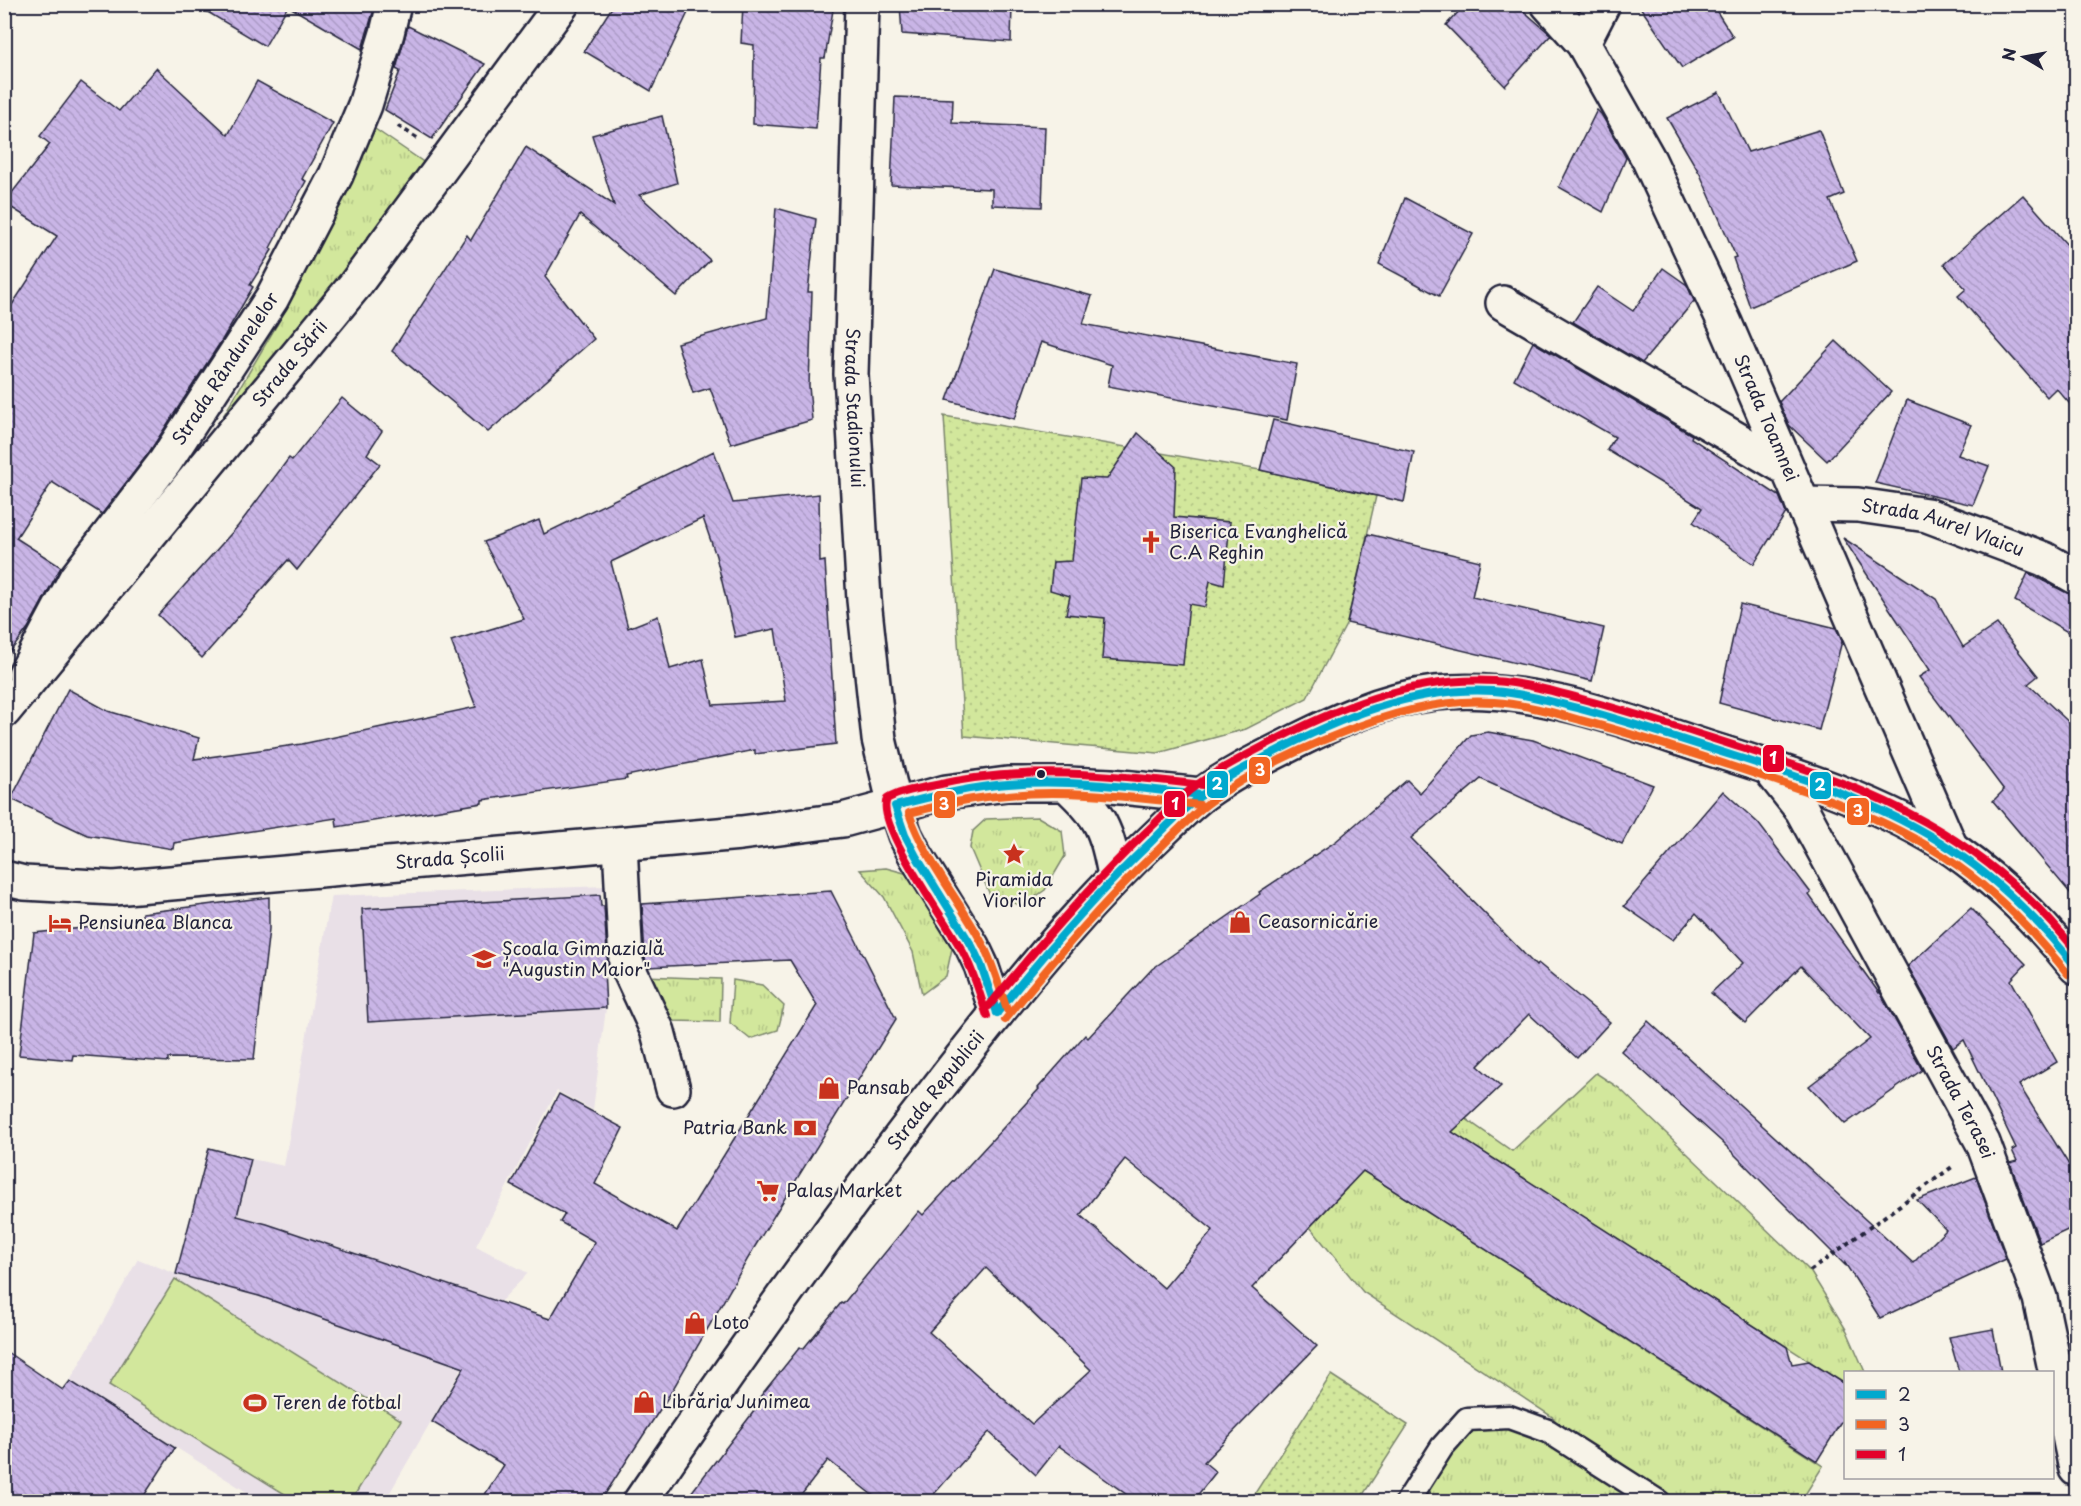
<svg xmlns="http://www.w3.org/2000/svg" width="2081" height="1506" font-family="'Playpen Sans',sans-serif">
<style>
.built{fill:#e9e0e7}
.grass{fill:url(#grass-tufts);stroke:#7a846c;stroke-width:1.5}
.park{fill:url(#park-dots);stroke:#7a846c;stroke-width:1.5}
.pitch{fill:#d2e79c;stroke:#7a846c;stroke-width:1.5}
.building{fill:url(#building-back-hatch);stroke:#22223b;stroke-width:1.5;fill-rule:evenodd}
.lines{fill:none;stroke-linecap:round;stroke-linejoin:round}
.lane-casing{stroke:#22223b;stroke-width:27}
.street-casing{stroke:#22223b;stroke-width:38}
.secondary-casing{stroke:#22223b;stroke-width:38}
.path{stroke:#22223b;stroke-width:4;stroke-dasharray:4.5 4.5;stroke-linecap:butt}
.lane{stroke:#f7f3e8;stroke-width:22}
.street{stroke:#f7f3e8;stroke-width:33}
.secondary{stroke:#f7f3e8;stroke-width:33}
.bus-1-casing{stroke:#f7f3e8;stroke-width:12}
.bus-2-casing{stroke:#f7f3e8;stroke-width:12}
.bus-3-casing{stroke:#f7f3e8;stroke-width:12}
.bus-1{stroke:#00a9ce;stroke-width:8}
.bus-2{stroke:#f26522;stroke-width:8}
.bus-3{stroke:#e4002b;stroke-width:8}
.bus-dot{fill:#22223b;stroke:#f7f3e8;stroke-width:2}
.labels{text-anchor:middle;stroke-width:4.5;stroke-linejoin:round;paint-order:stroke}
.street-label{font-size:18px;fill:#22223b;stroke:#f7f3e8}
.poi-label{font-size:18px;fill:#22223b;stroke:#f7f3e8;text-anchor:start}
.line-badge{stroke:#f7f3e8;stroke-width:2}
.badge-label{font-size:16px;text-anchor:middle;font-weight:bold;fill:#fff}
</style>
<defs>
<pattern id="grass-tufts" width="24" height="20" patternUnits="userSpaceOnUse" patternTransform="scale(1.5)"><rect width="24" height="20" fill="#d2e79c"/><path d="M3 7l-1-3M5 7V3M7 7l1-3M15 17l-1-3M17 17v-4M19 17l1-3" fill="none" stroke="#b4c687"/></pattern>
<pattern id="park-dots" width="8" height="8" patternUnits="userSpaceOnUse" patternTransform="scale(1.5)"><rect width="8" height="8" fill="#d2e79c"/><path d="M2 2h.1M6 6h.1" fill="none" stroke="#b4c687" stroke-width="1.8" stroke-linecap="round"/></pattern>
<pattern id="building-back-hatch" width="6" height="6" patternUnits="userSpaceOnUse" patternTransform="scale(1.5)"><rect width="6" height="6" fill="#c9b5e6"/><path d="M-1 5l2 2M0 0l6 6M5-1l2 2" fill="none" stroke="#ac9bc6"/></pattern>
</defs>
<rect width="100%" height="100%" fill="#f7f3e8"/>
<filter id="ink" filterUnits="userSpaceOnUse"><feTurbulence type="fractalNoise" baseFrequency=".0167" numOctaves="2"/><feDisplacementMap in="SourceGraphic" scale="12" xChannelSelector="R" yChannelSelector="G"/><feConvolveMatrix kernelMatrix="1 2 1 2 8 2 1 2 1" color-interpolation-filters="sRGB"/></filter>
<g filter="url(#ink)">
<polygon class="built" points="607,886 600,895 606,1008 593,1110 557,1091 476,1246 528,1273 500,1302 385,1501 261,1501 70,1381 138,1259 176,1274 248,1293 237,1216 251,1159 284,1166 331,896"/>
<g class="grass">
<polygon points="375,129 438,172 168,510 288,306"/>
<polygon points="1038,817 1062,831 1065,856 1045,890 1022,906 990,895 970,848 973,831 986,819"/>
<polygon points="886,868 912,875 953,944 946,976 922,994 913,952 884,897 860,870"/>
<polygon points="644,976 721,979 720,1022 672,1021"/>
<polygon points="733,980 762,985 784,1006 778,1030 750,1039 730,1023"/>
<polygon points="1596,1073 1619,1088 1810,1271 1847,1331 1865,1372 1846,1372 1845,1384 1397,1097 1466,1119 1512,1151"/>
<polygon points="1354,1165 1823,1466 1801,1501 1407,1501 1467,1419 1548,1431 1554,1418 1363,1292 1310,1227 1347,1188"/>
</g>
<g class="park">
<polygon points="944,416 1260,470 1376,496 1347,623 1307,698 1246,729 1158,753 964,736"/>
<polygon points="1331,1375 1408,1425 1359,1501 1250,1501"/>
</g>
<polygon class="pitch" points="175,1279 401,1420 351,1501 296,1501 109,1385"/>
<g class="building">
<polygon points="194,4 366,4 374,9 362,49 288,6 265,46"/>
<polygon points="614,4 692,4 651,91 584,51"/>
<polygon points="743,4 834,4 825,58 821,58 816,129 753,124 754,45 741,43"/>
<polygon points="900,4 1012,4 1011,42 902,34"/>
<polygon points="1466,4 1516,4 1551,35 1505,86 1446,25"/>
<polygon points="1638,4 1712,4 1733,37 1682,68"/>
<polygon points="408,26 485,64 432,139 385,110 400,71 396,69"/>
<polygon points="156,68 228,135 257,81 333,123 302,179 306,181 270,248 272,250 250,285 253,287 222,340 148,454 102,514 52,482 16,538 61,567 28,628 4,660 4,317 57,236 4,203 50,144 40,136 81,82 119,111"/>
<polygon points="1719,92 1748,152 1819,130 1844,194 1830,200 1857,261 1750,307 1733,258 1736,257 1700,174 1667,118"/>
<polygon points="895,97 953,99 952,123 1045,127 1042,207 992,205 992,189 891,185"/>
<polygon points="1597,110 1601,114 1626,158 1603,212 1559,187"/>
<polygon points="662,116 677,183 639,195 710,260 676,296 580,215 545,277 594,339 488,432 392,351 467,235 471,240 526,147 614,205 592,135"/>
<polygon points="2023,195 2076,255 2076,411 2056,388 2047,397 1958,296 1966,289 1944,264"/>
<polygon points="1405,198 1473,234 1439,296 1379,264"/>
<polygon points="776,208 816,219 808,292 812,292 809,386 812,420 731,444 710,388 693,393 677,343 767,318"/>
<polygon points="1663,268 1687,285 1694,301 1642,363 1573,322 1597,287 1633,311"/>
<polygon points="995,269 1092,296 1083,324 1297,364 1287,420 1108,386 1112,365 1041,342 1014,419 947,400"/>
<polygon points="1836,341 1891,392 1827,461 1789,425 1779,402"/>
<polygon points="1533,342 1692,435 1691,438 1779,496 1786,513 1754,564 1693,522 1702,508 1607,450 1615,437 1514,379"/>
<polygon points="342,398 382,431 367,454 380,464 297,570 288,560 202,658 158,615 238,526 289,458 292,460"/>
<polygon points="1907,400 1971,425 1958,455 1989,466 1973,505 1875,483"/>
<polygon points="1273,420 1414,452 1404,502 1260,470"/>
<polygon points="1138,433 1176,467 1174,517 1230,522 1224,585 1210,581 1205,607 1189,604 1183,665 1102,659 1105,618 1066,614 1070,596 1050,590 1053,562 1072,561 1081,478 1107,479"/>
<path d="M714,451L733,503L819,494L820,562L825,561L836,744L755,754V750L626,776L627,779L482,800V803L337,827L336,818L174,843L173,849L87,835L11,799L68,689L108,711L199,738L194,759L302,744L476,707L451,641L524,619L484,542L539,520L544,534ZM703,518L716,556L735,637L775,629L786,701L713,705L703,659L670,669L658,616L628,628L611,562Z"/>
<polygon points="1368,534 1480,561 1472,597 1604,628 1592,681 1347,623"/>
<polygon points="1843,538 1936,599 1963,647 1997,624 2038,676 2028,684 2076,729 2076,900 1993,801 2004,790 1919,677 1930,670"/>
<polygon points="2028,573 2067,593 2076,596 2076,637 2015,601"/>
<polygon points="1740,604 1836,628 1842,641 1819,730 1719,703"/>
<path d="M1488,732L1533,740L1653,785L1622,844L1481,779L1411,838L1536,966L1538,963L1610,1022L1577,1058L1529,1014L1478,1066L1501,1086L1452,1132L1787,1347L1792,1364L1809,1361L1845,1384V1416L1817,1461L1363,1171L1252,1288L1317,1346L1204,1462L1216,1472L1192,1502H1137L1059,1446L1036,1475L989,1432L927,1502H881L828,1460L796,1502H684L758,1406L755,1403L800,1347L803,1349L841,1303L843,1304L919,1211L923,1215L1039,1089L1038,1088L1085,1035L1088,1038L1152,969L1260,894L1259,892L1335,842L1407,780L1420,793L1471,735ZM1125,1159L1213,1230L1164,1288L1080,1215ZM986,1268L1091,1370L1032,1424L929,1332Z"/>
<polygon points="1723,791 1758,823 1811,893 1809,895 1879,993 1880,992 1922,1070 1845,1124 1809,1086 1870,1039 1801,966 1745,1023 1711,993 1743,963 1696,913 1673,940 1624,906"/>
<polygon points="831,891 896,1019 754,1248 670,1394 600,1502 480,1502 504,1465 432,1422 464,1368 259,1296 176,1274 209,1148 251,1159 237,1216 267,1224 550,1319 595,1242 560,1222 565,1214 511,1185 559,1094 623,1128 595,1184 677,1231 817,1005 790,960 648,967 645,958 642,904"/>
<polygon points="600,895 601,906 604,906 608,968 604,969 606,1008 368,1022 362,909"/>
<polygon points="269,897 269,929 254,1059 168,1058 168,1062 73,1055 72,1060 19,1055 34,933 142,922 142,913"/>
<polygon points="1971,908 2026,964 2011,980 2057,1062 2019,1085 2076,1176 2076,1226 2040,1243 2010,1163 2017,1161 2012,1150 2016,1148 1964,1040 1953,1048 1908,966"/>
<polygon points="1648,1021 1913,1263 1946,1230 1917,1200 1976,1177 2006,1259 1880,1318 1845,1263 1845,1265 1722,1142 1621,1051"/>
<polygon points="1993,1329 2001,1372 1959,1372 1949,1337"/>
<polygon points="4,1350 63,1390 70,1381 175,1448 140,1502 4,1502"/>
</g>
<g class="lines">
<g class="lane-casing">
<polyline id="lane" points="1407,1502 1442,1447 1467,1419 1509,1417 1548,1431 1659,1502"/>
</g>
<g class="street-casing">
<g id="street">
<path id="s1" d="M862,4L851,374L864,600L879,739L895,806L905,835L916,856L972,946L981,965L997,1013"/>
<path id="s2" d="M1548,4L1583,43L1649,160L1725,323L1951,848"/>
<polyline points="1583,43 1603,4"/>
<polyline points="1503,303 1786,468"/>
<path id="s3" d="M1802,504L1858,505L1927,515L2044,559L2076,577"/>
<path id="s4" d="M25,674L76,578L165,462L272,298L336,175L365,105L387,33L394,4"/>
<path id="s5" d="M1768,767L1802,810L1983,1143L2040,1298L2076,1469"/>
<polyline points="620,844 626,963 658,1032 673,1089"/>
<path id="s6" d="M4,878L24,883L114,888L741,833L843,820L946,792L1007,784H1066C1101,816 1107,829 1115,876"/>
</g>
</g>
<g class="secondary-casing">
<g id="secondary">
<path id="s7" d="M4,711L355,285L562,4"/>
<polyline points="1066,784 1111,786 1201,795"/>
<path id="s8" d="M640,1502C750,1340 863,1181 985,1028C1038,962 1092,897 1155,838C1170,824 1186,807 1203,794C1229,775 1257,761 1285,747C1332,723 1382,699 1435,693C1530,683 1622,720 1711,749C1789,773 1887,804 1954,850C1999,882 2042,924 2076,967"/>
</g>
</g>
<g class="path">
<polyline points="398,126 417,138"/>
<polyline points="1810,1271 1952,1167"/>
</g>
<use href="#lane" class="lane"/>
<use href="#street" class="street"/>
<use href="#secondary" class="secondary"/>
<g class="bus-1-casing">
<g id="bus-1">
<path d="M997,1013C1045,953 1095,895 1151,842C1166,827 1181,811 1198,798C1219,781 1244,768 1269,755C1337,719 1414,686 1493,691C1523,693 1553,702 1581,709C1633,723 1683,740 1734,756C1809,780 1885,805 1951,849C1999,880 2040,922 2076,967"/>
<path d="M997,1013L981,965L972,946L916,856L905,835L895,806C932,796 970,787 1008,784C1072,779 1137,788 1201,795"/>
</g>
</g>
<g class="bus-2-casing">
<g id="bus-2">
<path d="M1007,1010C999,987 993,962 981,941C958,898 925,860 909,813C941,805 974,797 1008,795C1072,789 1136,798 1200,805"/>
<path d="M1005,1020C1053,961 1102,903 1157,851C1173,835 1189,818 1207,804C1247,774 1295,751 1341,733C1389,713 1441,698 1494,702C1523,704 1552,712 1580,720C1631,733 1681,750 1731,766C1804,790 1880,814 1945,857C1992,888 2033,930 2068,974"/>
</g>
</g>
<g class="bus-3-casing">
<g id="bus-3">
<path d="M989,1006C1038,946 1088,888 1144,834C1159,820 1174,804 1190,790C1212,773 1237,760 1262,747C1333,709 1412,676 1494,681C1524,683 1553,691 1582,699C1636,713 1689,731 1742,748C1878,791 1984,835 2076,951"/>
<path d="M987,1016C980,995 974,972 963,952C949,926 874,823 887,799C899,791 918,789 931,786C1022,765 1111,774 1202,785"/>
</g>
</g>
<use href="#bus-1" class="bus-1"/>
<use href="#bus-2" class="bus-2"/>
<use href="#bus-3" class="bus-3"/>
</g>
</g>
<defs>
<g id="church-bare" transform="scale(1.8)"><path d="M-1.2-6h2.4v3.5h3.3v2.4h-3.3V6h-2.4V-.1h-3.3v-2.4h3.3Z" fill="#c8321e" stroke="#f7f3e8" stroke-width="2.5" paint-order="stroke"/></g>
<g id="sight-bare" transform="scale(1.8)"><path d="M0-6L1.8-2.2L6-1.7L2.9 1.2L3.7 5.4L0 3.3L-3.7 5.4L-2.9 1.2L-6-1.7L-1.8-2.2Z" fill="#c8321e" stroke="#f7f3e8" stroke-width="2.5" paint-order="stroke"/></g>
<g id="shop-bare" transform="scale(1.8)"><path d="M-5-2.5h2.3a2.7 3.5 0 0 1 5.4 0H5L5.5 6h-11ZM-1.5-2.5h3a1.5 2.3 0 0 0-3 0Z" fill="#c8321e" stroke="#f7f3e8" stroke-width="2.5" paint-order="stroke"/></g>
<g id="hotel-bare" transform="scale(1.8)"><path d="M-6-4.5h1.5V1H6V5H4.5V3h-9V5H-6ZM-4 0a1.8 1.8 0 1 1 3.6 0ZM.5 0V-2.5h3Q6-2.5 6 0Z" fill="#c8321e" stroke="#f7f3e8" stroke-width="2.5" paint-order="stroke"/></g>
<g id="school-bare" transform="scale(1.8)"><path d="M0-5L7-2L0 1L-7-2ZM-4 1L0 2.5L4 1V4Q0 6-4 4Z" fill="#c8321e" stroke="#f7f3e8" stroke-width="2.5" paint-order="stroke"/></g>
<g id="bank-bare" transform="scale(1.8)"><path d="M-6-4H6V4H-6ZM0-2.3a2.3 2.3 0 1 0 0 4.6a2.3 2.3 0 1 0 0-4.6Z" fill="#c8321e" stroke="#f7f3e8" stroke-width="2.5" paint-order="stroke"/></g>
<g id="supermarket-bare" transform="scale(1.8)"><path d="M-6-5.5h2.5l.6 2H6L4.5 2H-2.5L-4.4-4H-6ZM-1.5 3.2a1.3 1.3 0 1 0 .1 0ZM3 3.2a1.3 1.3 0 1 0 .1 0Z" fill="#c8321e" stroke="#f7f3e8" stroke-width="2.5" paint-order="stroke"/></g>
<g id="stadium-bare" transform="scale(1.8)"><path d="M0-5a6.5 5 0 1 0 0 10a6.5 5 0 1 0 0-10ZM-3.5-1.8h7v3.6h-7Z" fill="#c8321e" stroke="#f7f3e8" stroke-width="2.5" paint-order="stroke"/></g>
</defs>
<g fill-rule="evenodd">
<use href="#church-bare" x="1151" y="542"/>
<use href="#sight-bare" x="1014" y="854"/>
<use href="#shop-bare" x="1240" y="922"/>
<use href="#hotel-bare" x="60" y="923"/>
<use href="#school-bare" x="484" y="959"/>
<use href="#shop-bare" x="829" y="1088"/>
<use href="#bank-bare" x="805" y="1128"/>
<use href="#supermarket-bare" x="768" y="1191"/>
<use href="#shop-bare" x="695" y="1323"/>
<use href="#shop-bare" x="644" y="1402"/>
<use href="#stadium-bare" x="255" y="1403"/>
</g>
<circle class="bus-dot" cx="1041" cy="774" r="5"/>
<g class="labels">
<g class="street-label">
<text dy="6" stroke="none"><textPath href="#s7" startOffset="450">Strada Sării</textPath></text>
<text dy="6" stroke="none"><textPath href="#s4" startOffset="366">Strada Rândunelelor</textPath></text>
<text dy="6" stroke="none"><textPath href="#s1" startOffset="404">Strada Stadionului</textPath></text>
<text dy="6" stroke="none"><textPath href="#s2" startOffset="470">Strada Toamnei</textPath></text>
<text dy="6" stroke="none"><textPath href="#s3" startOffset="144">Strada Aurel Vlaicu</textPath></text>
<text dy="6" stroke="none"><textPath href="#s6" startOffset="448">Strada Școlii</textPath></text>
<text dy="6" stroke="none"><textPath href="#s8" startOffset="507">Strada Republicii</textPath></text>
<text dy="6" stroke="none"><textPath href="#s5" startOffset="387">Strada Terasei</textPath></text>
</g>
<g class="poi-label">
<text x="1169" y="538">Biserica Evanghelică<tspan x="1169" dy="21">C.A Reghin</tspan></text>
<text x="1014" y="886" text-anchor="middle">Piramida<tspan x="1014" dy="21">Viorilor</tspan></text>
<text x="1258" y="928">Ceasornicărie</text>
<text x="78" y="929">Pensiunea Blanca</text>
<text x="502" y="955">Școala Gimnazială<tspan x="502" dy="21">"Augustin Maior"</tspan></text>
<text x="847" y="1094">Pansab</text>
<text x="787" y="1134" text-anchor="end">Patria Bank</text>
<text x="786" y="1197">Palas Market</text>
<text x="713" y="1329">Loto</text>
<text x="662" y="1408">Librăria Junimea</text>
<text x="273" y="1409">Teren de fotbal</text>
</g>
</g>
<g class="line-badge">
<rect x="1762" y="744" width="23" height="29" rx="6" fill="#e4002b"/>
<rect x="1248" y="756" width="23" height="29" rx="6" fill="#f26522"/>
<rect x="1206" y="770" width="23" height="29" rx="6" fill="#00a9ce"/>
<rect x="1809" y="771" width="23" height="29" rx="6" fill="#00a9ce"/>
<rect x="1163" y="790" width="23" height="28" rx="6" fill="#e4002b"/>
<rect x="933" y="790" width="23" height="29" rx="6" fill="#f26522"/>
<rect x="1846" y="797" width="24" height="29" rx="6" fill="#f26522"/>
</g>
<g class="badge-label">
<text x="1773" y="764">1</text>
<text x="1260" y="776">3</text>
<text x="1217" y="790">2</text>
<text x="1820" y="791">2</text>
<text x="1175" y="810">1</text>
<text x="944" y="810">3</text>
<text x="1858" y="817">3</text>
</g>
<rect width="2081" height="1506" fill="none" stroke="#f7f3e8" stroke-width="24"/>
<rect x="12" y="12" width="2057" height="1482" fill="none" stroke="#22223b" stroke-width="2" filter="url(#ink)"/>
<rect x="1844" y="1371" width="210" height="108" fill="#f7f3e8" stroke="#a29fa3" stroke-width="1.5"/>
<rect x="1856" y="1390" width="30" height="9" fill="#00a9ce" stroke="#a29fa3" stroke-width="1.5"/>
<text x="1898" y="1401" font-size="18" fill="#22223b">2</text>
<rect x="1856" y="1420" width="30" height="9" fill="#f26522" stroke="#a29fa3" stroke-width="1.5"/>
<text x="1898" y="1431" font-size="18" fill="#22223b">3</text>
<rect x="1856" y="1450" width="30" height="9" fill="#e4002b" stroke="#a29fa3" stroke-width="1.5"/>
<text x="1898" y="1461" font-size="18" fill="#22223b">1</text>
<g transform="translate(2024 57) rotate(280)" stroke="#f7f3e8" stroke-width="4.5" paint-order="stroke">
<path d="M0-4.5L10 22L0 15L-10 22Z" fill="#22223b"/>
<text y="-9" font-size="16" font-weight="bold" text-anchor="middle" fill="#22223b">N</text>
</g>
</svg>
